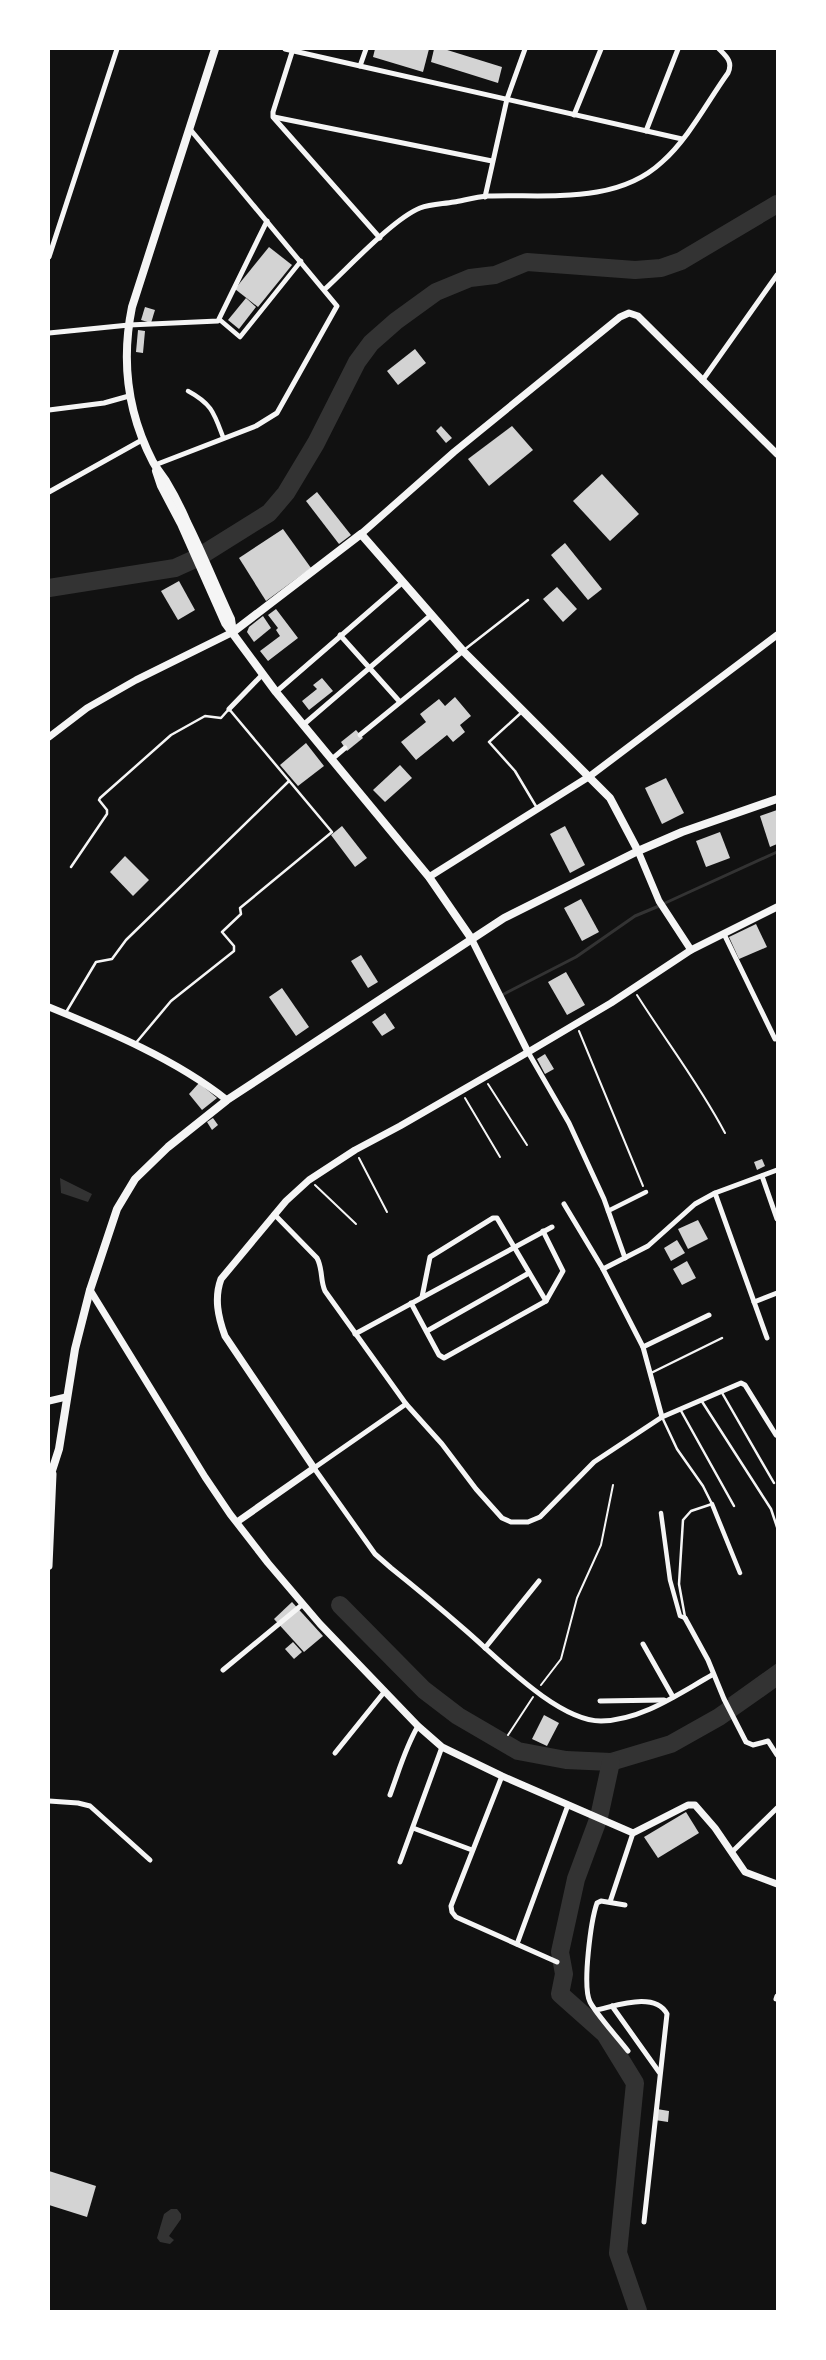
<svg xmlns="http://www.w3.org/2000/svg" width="826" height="2360" font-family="Ubuntu,sans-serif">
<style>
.water{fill:#333}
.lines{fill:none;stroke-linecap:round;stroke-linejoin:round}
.stream{stroke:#333;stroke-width:3}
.river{stroke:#333;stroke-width:18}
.building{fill:#d3d3d3}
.path{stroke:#f5f5f5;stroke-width:2}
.service{stroke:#f5f5f5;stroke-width:2.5}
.pedestrian{stroke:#f5f5f5;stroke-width:4.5}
.minor{stroke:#f5f5f5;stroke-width:5}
.tertiary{stroke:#f5f5f5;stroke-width:7}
.secondary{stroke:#f5f5f5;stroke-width:8}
</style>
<rect width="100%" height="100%" fill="#111"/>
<g class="water">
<polygon points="60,1178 92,1194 88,1202 61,1193"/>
<polygon points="777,1663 777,1684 735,1710 728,1698"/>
<polygon points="171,2209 177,2209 181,2214 181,2219 169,2236 174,2240 170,2244 160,2242 157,2238 164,2214"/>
</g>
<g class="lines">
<g class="stream">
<polyline points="663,904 777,852"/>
<polyline points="502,995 576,957 635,916 659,906"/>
</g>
<g class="river">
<polyline points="49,588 175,568 197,558 269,513 286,493 316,443 357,362 371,343 396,321 436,292 470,278 495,275 527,262 635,270 661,268 681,261 777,204"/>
<polyline points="340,1605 424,1690 458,1716 518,1751 566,1760 611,1762 671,1744 719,1717 777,1676"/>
<polyline points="611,1762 599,1817 576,1879 560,1952 564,1974 560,1994 605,2034 635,2083 618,2253 638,2311"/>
</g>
</g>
<g class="building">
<polygon points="375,49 429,49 423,72 373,57"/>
<polygon points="434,49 444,49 502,67 498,83 431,62"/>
<polygon points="269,247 292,265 258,307 235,289"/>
<polygon points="246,298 256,307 239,329 228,320"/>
<polygon points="145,307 155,310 151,323 141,320"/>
<polygon points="138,330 145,331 143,353 136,352"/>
<polygon points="415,349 426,363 398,385 387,371"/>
<polygon points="441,426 452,438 446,443 436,431"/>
<polygon points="512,426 533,450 489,486 468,459"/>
<polygon points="602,474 639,514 610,541 573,501"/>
<polygon points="317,492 351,535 339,544 306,501"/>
<polygon points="283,529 311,568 266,601 239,558"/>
<polygon points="565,543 602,589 588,600 551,555"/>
<polygon points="179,581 195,610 178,620 161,591"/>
<polygon points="557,587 577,609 563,622 543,599"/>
<polygon points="276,609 298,638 268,661 260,651 280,636 276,630 278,628 268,615"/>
<polygon points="263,616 271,628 254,642 247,632 249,627"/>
<polygon points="322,678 333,691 309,710 302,701 317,689 313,685"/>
<polygon points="455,697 471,716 460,725 465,732 453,742 447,735 416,760 401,742 426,722 420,714 439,699 445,706"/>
<polygon points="356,730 363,738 347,751 341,742"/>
<polygon points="306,743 324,766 298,786 280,765"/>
<polygon points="400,765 412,778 385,802 373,790"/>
<polygon points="666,778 684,813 662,824 645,788"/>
<polygon points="777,810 777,844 770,847 760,816"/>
<polygon points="342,826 367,858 355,867 331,835"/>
<polygon points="565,826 585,865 570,873 550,834"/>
<polygon points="720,832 730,858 706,867 696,841"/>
<polygon points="125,856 149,880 133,896 110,872"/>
<polygon points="581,899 599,932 582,941 564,908"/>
<polygon points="756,924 767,947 739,959 729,937"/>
<polygon points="361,955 378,982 368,988 351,961"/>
<polygon points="566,972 585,1005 567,1015 548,982"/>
<polygon points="282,988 309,1027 296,1036 269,997"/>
<polygon points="385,1013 395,1028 382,1036 372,1022"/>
<polygon points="545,1054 554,1069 545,1074 537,1059"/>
<polygon points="199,1083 217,1098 202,1110 189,1094"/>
<polygon points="213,1118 218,1125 212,1130 207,1122"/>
<polygon points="762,1159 765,1166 757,1170 754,1162"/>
<polygon points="698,1220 708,1239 688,1249 678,1229"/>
<polygon points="677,1240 685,1253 671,1261 664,1248"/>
<polygon points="687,1261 696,1278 682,1285 673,1269"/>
<polygon points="292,1602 323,1636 304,1652 274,1619"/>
<polygon points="293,1642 302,1652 294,1659 285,1649"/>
<polygon points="544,1715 559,1723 547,1746 532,1739"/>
<polygon points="686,1812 699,1833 658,1858 644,1837"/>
<polygon points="657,2109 669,2111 668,2122 655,2120"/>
<polygon points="49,2171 96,2186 87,2217 49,2205"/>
</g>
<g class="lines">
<g class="path">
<path d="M637,995C666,1041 700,1085 725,1133"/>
<polyline points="579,1031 643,1186"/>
<polyline points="488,1084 527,1145"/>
<polyline points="465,1098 500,1157"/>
<polyline points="359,1158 387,1212"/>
<polyline points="315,1185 356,1224"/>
<polyline points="541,1685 561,1659 577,1598 601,1545 613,1485"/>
<polyline points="508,1735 533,1697"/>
</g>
<g class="service">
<polyline points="464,650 528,600"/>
<polyline points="522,712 489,742 515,771 537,808"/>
<polyline points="71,867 107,814 107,810 99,800 100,798 171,735 205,716 221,718 229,709 332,832 240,908 241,914 222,932 234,946 234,951 171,1001 135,1044"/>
<polyline points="65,1014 96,962 112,959 126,940 289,781"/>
<polyline points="651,1373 722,1338"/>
<polyline points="721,1391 774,1483"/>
<polyline points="701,1400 771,1509 777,1527"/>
<polyline points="680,1409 734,1506"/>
<polyline points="662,1417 677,1449 703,1486 712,1504 691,1511 683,1520 679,1584 685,1617"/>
</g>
<g class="pedestrian">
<polyline points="220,320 240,337 301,261"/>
<path d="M188,391C212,404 214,413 223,437"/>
<polyline points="608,1211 646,1192"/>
<polyline points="712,1504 740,1573"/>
<polyline points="661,1513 670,1580 680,1616 685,1618"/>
</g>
<g class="minor">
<polyline points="285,49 682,139"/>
<polyline points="293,49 273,112 273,117 380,238"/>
<polyline points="360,66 366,49"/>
<polyline points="574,115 601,49"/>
<polyline points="274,117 492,161"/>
<polyline points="646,131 678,49"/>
<polyline points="485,197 507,99 525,49"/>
<polyline points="49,257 117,49"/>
<path d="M325,289C348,268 393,219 420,208C431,204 443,204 454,202C465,200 476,197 488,196C546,194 616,205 662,162C689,138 707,102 728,73C733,62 727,57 719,49"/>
<polyline points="49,333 129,325 218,321 267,221"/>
<polyline points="702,381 777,275"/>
<polyline points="49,410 104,403 129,396"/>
<polyline points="155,465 256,426 277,413 337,306 189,128"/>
<polyline points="49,492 142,440"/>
<polyline points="340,635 400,702"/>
<polyline points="276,692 403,582"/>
<polyline points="229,709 262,675"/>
<polyline points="303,725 431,615"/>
<polyline points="360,735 463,651"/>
<polyline points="332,759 345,748"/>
<polyline points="724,934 775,1039"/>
<polyline points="528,1052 569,1123 604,1199 625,1258"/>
<polyline points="762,1176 777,1219"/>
<polyline points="715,1193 767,1338"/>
<polyline points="564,1204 603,1269 643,1347 662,1417"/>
<path d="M274,1214L317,1258C323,1269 320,1280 325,1291L406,1404L442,1444L476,1489L502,1518L511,1522H528L540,1517L594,1462L662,1417L741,1383L745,1385L776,1435"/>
<polyline points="603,1269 648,1246 695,1204 715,1193 777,1170"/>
<polyline points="422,1297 430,1257 493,1218 497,1218 546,1301"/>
<polyline points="754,1302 777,1293"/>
<polyline points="411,1303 439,1355 444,1358 546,1301 563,1271 543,1231"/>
<polyline points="427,1331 529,1273"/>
<polyline points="355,1334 552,1227"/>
<polyline points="643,1347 709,1315"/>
<path d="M406,1404L314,1468L375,1554L391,1568C416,1588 440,1608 464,1629C497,1657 557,1721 601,1721C642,1720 678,1694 712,1675"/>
<polyline points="685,1618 708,1660 724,1699 746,1742 753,1745 768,1741 777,1755"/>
<polyline points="643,1644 673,1697"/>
<polyline points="485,1648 539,1581"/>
<polyline points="223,1670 303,1604"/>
<polyline points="600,1701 664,1700"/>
<polyline points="335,1753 385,1691"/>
<polyline points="502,1776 451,1906 452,1912 456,1917 557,1962"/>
<path d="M390,1795C399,1771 405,1748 418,1726"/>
<polyline points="49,1801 78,1803 90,1806 150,1860"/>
<polyline points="413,1828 472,1850"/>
<polyline points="732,1852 777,1808"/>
<polyline points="400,1862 442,1747"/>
<polyline points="610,1902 633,1833"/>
<path d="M625,1905L601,1901L597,1903C591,1920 582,1986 590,2002C597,2015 618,2038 628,2051"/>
<polyline points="517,1944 568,1805"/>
<polyline points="776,1999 777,1996"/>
<polyline points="612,2006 659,2072"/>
<path d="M596,2010C616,2006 655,1991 667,2014L644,2222"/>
</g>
<g class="tertiary">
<polyline points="361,534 454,452 620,317 629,313 638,316 777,454"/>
<polyline points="49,737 87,708 136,680 233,632"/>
<polyline points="638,851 659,901 691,950"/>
<polyline points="429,877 590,776 777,635"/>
<polyline points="471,938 528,1052"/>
<path d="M49,1007C110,1032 175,1059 227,1100"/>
<polyline points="90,1290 205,1477 230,1514 268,1563 320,1624 418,1726 442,1747 502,1776 633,1833 688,1805 695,1805 715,1828 745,1872 777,1884"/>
<polyline points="49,1401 66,1397"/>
<path d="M237,1522L314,1468L225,1336C218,1317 214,1298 221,1279L286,1201L309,1180L355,1150L400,1126L530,1051L611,1003L691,950L777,907"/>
<polyline points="49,1566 53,1474"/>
</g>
<g class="secondary">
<path d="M215,49L132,307C121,361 128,414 153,462C157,469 162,475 166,481C174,494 181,508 187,522C203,554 216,587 231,619L233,632"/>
<polyline points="156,471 161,486 181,524 225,623 276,692 429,877 471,938"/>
<polyline points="233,632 361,534 463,651 610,798 638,851"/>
<polyline points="49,1480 59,1449 75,1349 90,1290 117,1209 135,1179 168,1147 227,1100 504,918 638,851 682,832 777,799"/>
</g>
</g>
<rect width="826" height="2360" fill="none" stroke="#ffffff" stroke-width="100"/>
</svg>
